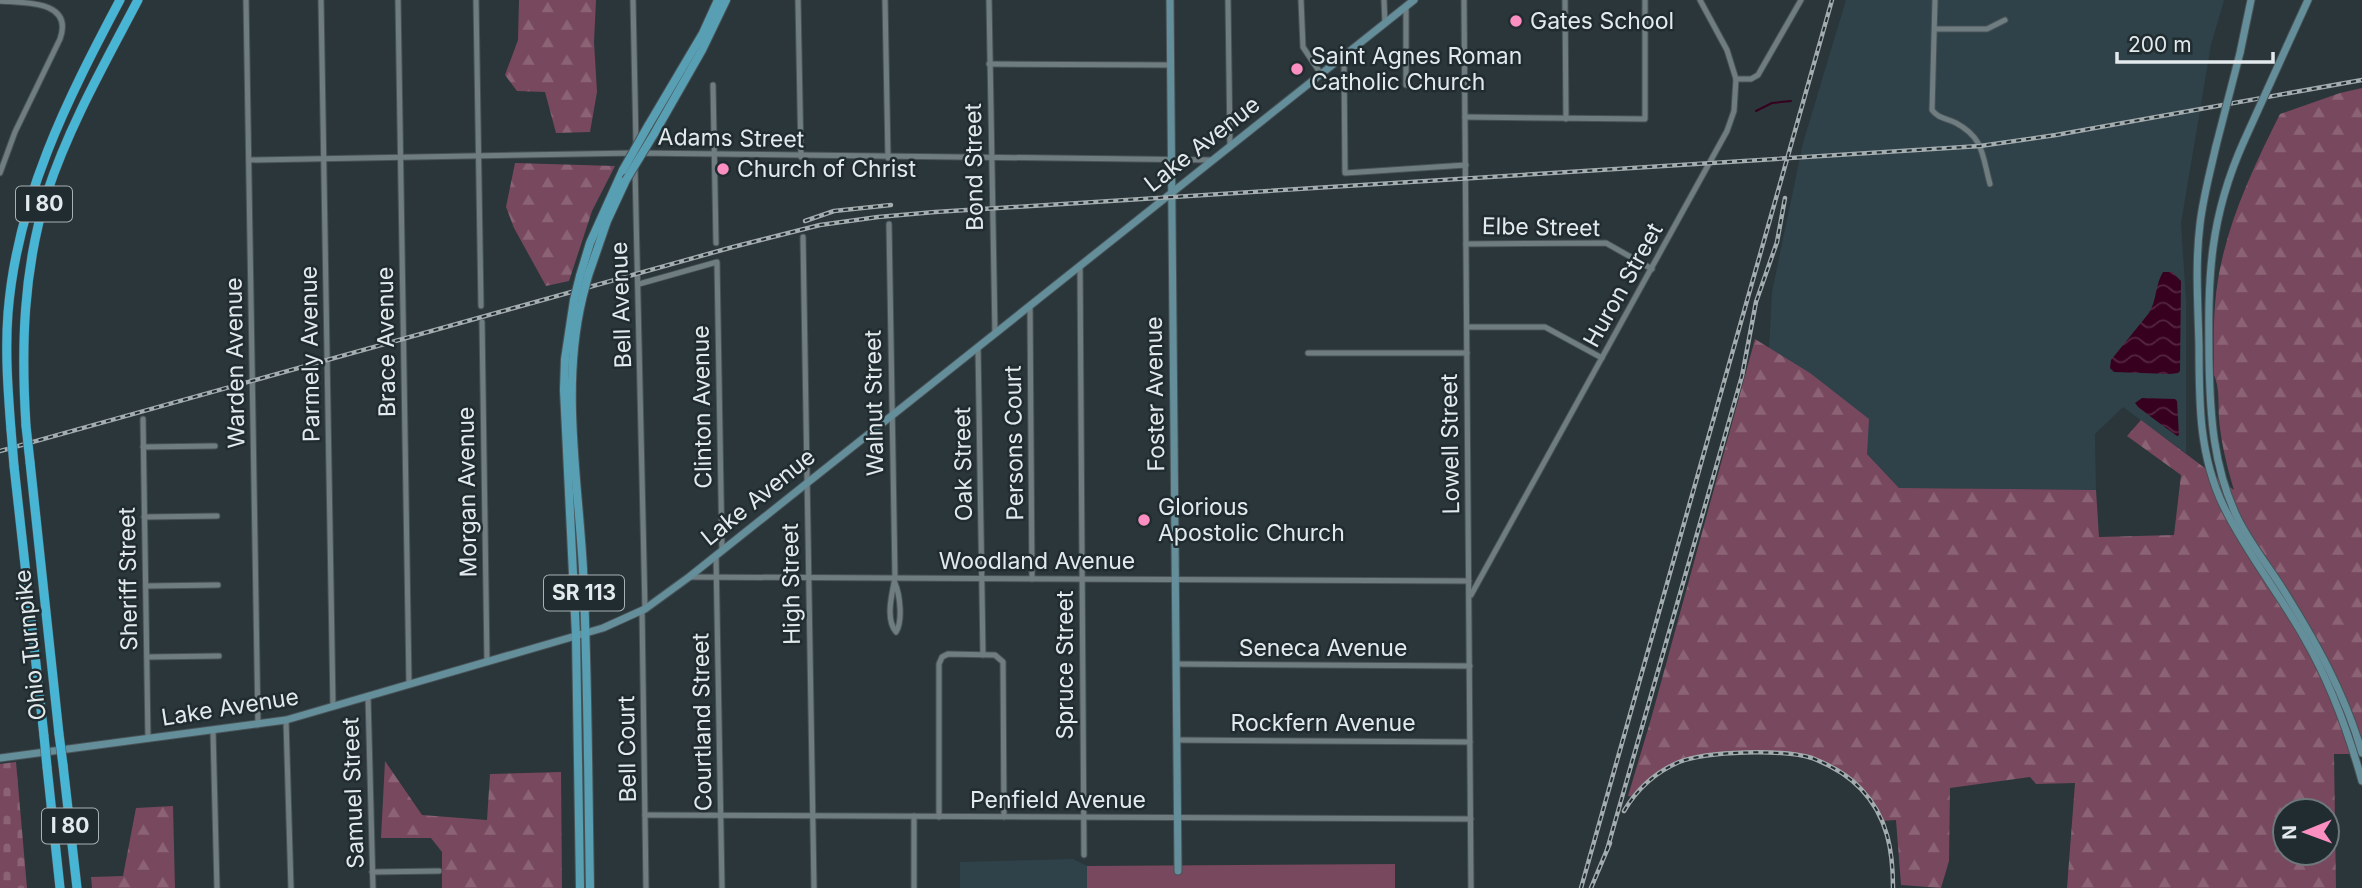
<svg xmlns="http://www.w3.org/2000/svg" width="2362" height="888" font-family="Inter,sans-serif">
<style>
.built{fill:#2f4249}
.forest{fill:url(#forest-firs);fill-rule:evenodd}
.cemetery{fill:url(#cemetery-stones)}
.park{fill:#78485e}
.water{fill:url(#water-waves)}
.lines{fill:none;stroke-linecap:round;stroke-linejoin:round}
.stream{stroke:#37001f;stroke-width:2}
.street-casing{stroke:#485256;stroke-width:7}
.secondary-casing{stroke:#485256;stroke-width:9}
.primary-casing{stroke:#485256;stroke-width:10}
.highway-casing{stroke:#485256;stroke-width:10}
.street{stroke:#6f7d81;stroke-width:5}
.secondary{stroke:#638e9a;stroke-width:7}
.primary{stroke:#589fb3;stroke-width:8}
.highway{stroke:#48b5d5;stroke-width:9}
.rail-casing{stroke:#a3acaf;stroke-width:4.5}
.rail{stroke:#202c30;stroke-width:2;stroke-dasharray:5;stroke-linecap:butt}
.secondary-bridge-casing{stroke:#485256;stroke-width:9;stroke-linecap:butt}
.primary-bridge-casing{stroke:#485256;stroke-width:10;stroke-linecap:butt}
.highway-bridge-casing{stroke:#485256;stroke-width:10;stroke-linecap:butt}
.secondary-bridge{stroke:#638e9a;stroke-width:7}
.primary-bridge{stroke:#589fb3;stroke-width:8}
.highway-bridge{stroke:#48b5d5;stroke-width:9}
.poi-dot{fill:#fc8fc2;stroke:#202c30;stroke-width:2.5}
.labels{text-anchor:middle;stroke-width:5;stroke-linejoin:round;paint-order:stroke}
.shield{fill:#202c30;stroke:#a8b1b4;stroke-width:2}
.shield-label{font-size:21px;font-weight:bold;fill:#e3eaed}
.poi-label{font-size:23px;fill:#e3eaed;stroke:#202c30;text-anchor:start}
.street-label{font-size:23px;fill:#e3eaed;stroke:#202c30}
</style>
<defs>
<pattern id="forest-firs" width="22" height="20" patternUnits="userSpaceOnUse" patternTransform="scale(1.75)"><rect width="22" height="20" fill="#78485e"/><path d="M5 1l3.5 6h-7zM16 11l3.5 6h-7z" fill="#8b6375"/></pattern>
<pattern id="cemetery-stones" width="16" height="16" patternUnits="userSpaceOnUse" patternTransform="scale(1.75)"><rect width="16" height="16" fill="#78485e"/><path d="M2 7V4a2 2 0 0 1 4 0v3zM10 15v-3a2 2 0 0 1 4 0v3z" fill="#8b6375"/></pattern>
<pattern id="water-waves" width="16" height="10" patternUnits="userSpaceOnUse" patternTransform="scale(1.75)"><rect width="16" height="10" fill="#37001f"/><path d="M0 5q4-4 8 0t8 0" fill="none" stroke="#542540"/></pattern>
</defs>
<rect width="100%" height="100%" fill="#2a363a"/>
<g class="built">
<polygon points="1846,0 2224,0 2211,45 2181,223 2186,301 2186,453 2123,407 2095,434 2096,490 1899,488 1769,348 1772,292 1803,143"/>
<polygon points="1073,859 1087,866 1087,888 960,888 960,862"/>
</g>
<g class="forest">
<polygon points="519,0 596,0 594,42 597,92 590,132 556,133 545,92 517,91 505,75 518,40"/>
<path d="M2362,88V754H2334L2336,888H2067L2075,783L2036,784L2030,777L1950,788L1949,861L1941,888L1901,885L1896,820L1882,821C1851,760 1808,753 1746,754C1699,754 1665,759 1634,797L1628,796L1651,719L1755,339L1810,373L1869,419L1867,454L1899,488L2096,490L2099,537L2174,535L2181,475L2127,436L2141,420L2234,490C2227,467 2221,442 2219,419C2218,403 2220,389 2214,375C2214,352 2213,328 2215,305C2220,237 2250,174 2280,114L2340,93ZM2285,811H2327V853H2285Z"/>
<polygon points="515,163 615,166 592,211 569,281 546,286 514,228 506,207"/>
<polygon points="385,761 422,815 487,820 490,774 561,772 562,888 442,888 442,852 431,838 381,838"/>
<polygon points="173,806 175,888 92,888 91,877 123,876 136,808"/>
</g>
<polygon class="cemetery" points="16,762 27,888 0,888 0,764"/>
<polygon class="park" points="1395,864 1395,888 1087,888 1087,866"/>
<g class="water">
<path d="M2163,272H2172L2181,281L2180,371L2178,373L2170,374L2114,372L2110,368L2111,360L2149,313C2157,300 2155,285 2163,272Z"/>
<polygon points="2142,398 2175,399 2177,401 2179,435 2177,436 2139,408 2135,403"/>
</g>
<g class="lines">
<polyline class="stream" points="1756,111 1772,103 1791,101"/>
<g class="street-casing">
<g id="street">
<polyline points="246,0 258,725"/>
<polyline points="321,0 333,707"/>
<polyline points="398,0 409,684"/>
<polyline points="476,0 481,306"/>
<polyline points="633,0 636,144"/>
<polyline points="798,0 801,157"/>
<polyline points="885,0 888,158"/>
<polyline points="989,0 995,334"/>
<polyline points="1228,0 1230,146"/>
<polyline points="1301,0 1303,47 1321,74"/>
<polyline points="1384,0 1385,24"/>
<polyline points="1464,0 1471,888"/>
<polyline points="1565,0 1566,119"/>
<polyline points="1700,0 1727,50 1736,79"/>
<path d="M1935,0L1932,110C1939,119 1946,118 1956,123C1984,138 1982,155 1990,184"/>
<path d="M0,1C24,3 74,0 60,39L15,132L0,173"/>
<polyline points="1406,7 1406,85"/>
<polyline points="1935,29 1987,29 2005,20"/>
<polyline points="1340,59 1344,64 1345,173 1466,165"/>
<polyline points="989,64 1171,65"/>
<polyline points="713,85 716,243"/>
<polyline points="1465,117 1645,119 1645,0"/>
<polyline points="249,160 635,153 1212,160"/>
<polyline points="635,168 645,609"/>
<path d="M889,224L895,578C892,594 885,619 896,632C903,621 900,595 895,583"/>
<polyline points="803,237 814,888"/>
<polyline points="1466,244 1606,243 1652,269"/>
<polyline points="1080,265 1084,855"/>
<polyline points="639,284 717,262 722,551"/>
<polyline points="1030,307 1032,579"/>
<polyline points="482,322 487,661"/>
<polyline points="1467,327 1545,327 1602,358"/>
<polyline points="978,347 983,655"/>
<polyline points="1308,353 1467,353"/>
<polyline points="143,419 148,739"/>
<polyline points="143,447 215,446"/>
<polyline points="144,517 217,516"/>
<polyline points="716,555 722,888"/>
<polyline points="689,577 1469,581"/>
<polyline points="146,586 218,585"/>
<polyline points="1471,595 1727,131 1734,111 1736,79 1751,79 1758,75 1801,0"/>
<polyline points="642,610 646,888"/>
<polyline points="147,657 219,656"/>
<polyline points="1176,664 1470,666"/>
<polyline points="368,696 373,888"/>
<polyline points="286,720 291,888"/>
<polyline points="213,731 217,888"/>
<polyline points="1177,740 1470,742"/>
<polyline points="645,815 1471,819"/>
<polyline points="914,816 914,888"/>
<polyline points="939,817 939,664 942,657 948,654 995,655 1003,662 1004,817"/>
<polyline points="372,872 439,871"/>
</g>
</g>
<g class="secondary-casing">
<g id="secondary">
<polyline points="1170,0 1178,871"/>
<polyline points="2287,46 2308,0"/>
<polyline points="2240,53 2251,0"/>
<path d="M2244,141C2209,219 2208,276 2209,359C2210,415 2213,468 2238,519C2251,545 2269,567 2284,591C2316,642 2345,694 2362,753"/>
<path d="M2216,146C2210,172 2203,198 2200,224C2195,264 2198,306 2199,346C2199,403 2199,456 2224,507C2247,554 2280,594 2305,639C2331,684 2348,731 2362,781"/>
<polyline points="0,758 286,720 603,628 645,609 689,577 1414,0"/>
</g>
</g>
<g class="primary-casing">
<g id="primary">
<polyline points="648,126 703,33 718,0"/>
<polyline points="654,134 702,50 726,0"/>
<polyline points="580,276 590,243 623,170"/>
<polyline points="588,276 607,221 626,180"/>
<path d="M582,299C561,388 578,479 583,569C588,675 588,782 590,888"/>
<polyline points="574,300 565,359 564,390 576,635 580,888"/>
</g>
</g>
<g class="highway-casing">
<g id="highway">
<path d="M26,426C21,347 23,270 47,193C69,126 105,63 138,0"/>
<path d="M11,430C8,391 5,352 8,313C17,199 67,100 120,0"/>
<polyline points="30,462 59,734"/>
<polyline points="14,466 44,736"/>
<polyline points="63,765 77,888"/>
<polyline points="47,767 60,888"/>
</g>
</g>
<use href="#street" class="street"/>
<use href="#secondary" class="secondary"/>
<use href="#primary" class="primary"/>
<use href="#highway" class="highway"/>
<g class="rail-casing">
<g id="rail">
<polyline points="805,221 834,211 891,205"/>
<polyline points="0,451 733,247 820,225 878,217 935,212 1980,146 2056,135 2362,80"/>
<path d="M1624,811C1637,789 1656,772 1679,762C1707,751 1783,749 1812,758C1830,765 1848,775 1861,789C1888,817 1893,852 1893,888"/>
<polyline points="1607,850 1742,376 1756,302 1777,242 1785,198"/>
<polyline points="1581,888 1832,0"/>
<polyline points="1591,888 1610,843"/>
</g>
</g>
<use href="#rail" class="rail"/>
<g class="secondary-bridge-casing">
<g id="secondary-bridge">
<polyline points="2244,141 2287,46"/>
<polyline points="2216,146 2240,53"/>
</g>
</g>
<g class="primary-bridge-casing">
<g id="primary-bridge">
<polyline points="623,170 648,126"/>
<polyline points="626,180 654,134"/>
<polyline points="582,299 588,276"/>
<polyline points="574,300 580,276"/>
</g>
</g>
<g class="highway-bridge-casing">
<g id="highway-bridge">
<polyline points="26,426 30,462"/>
<polyline points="11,430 14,466"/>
<polyline points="59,734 63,765"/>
<polyline points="44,736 47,767"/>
</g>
</g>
<use href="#secondary-bridge" class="secondary-bridge"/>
<use href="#primary-bridge" class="primary-bridge"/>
<use href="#highway-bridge" class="highway-bridge"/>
</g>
<g class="poi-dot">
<circle cx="1516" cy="21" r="7"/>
<circle cx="1297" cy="69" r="7"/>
<circle cx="723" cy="169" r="7"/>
<circle cx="1144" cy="520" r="7"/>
</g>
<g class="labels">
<g class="shield">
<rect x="16" y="186.5" width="56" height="35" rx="5"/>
<rect x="544" y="575.5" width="80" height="35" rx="5"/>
<rect x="42" y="808.5" width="56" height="35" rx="5"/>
</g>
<g class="shield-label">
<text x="44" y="211">I 80</text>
<text x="584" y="600">SR 113</text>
<text x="70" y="833">I 80</text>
</g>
<g class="poi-label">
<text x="1530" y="29">Gates School</text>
<text x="1311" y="64">Saint Agnes Roman<tspan x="1311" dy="26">Catholic Church</tspan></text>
<text x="737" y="177">Church of Christ</text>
<text x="1158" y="515">Glorious<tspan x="1158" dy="26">Apostolic Church</tspan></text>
</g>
<g class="street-label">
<text transform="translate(731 138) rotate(1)" y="8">Adams Street</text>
<text transform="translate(1202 144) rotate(-38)" y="8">Lake Avenue</text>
<text transform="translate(974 167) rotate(-91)" y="8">Bond Street</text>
<text transform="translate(1541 227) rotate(1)" y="8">Elbe Street</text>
<text transform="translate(1623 285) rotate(-61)" y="8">Huron Street</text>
<text transform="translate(621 305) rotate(-92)" y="8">Bell Avenue</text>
<text transform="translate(386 342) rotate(-91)" y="8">Brace Avenue</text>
<text transform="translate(310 354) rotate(-91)" y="8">Parmely Avenue</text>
<text transform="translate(235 363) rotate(-91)" y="8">Warden Avenue</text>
<text transform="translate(1155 394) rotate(-91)" y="8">Foster Avenue</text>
<text transform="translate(874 403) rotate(-91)" y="8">Walnut Street</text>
<text transform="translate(702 407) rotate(-91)" y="8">Clinton Avenue</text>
<text transform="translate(1014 443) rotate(-91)" y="8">Persons Court</text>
<text transform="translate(1450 444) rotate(-91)" y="8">Lowell Street</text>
<text transform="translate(963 464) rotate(-91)" y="8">Oak Street</text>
<text transform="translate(467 492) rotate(-91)" y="8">Morgan Avenue</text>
<text transform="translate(758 497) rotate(-39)" y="8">Lake Avenue</text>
<text x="1037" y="569">Woodland Avenue</text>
<text transform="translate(128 579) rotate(-91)" y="8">Sheriff Street</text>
<text transform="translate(791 584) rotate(-91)" y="8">High Street</text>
<text transform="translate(30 645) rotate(-96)" y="8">Ohio Turnpike</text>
<text x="1323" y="656">Seneca Avenue</text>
<text transform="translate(1065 665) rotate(-90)" y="8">Spruce Street</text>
<text transform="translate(230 707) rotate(-9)" y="8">Lake Avenue</text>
<text transform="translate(702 722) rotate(-91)" y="8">Courtland Street</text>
<text x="1323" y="731">Rockfern Avenue</text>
<text transform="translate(627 749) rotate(-91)" y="8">Bell Court</text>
<text transform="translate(353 793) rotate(-92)" y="8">Samuel Street</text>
<text x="1058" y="808">Penfield Avenue</text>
</g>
</g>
<g transform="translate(2306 832) rotate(269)"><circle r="33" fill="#202c30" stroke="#6e787c" stroke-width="2"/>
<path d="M0-5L12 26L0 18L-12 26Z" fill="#fc8fc2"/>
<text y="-10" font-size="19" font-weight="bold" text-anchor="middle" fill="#e3eaed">N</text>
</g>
<path d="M2117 52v10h156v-10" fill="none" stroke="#e3eaed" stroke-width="3.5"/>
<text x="2128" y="52" font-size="21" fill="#e3eaed" stroke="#202c30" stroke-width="5" paint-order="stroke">200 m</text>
</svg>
